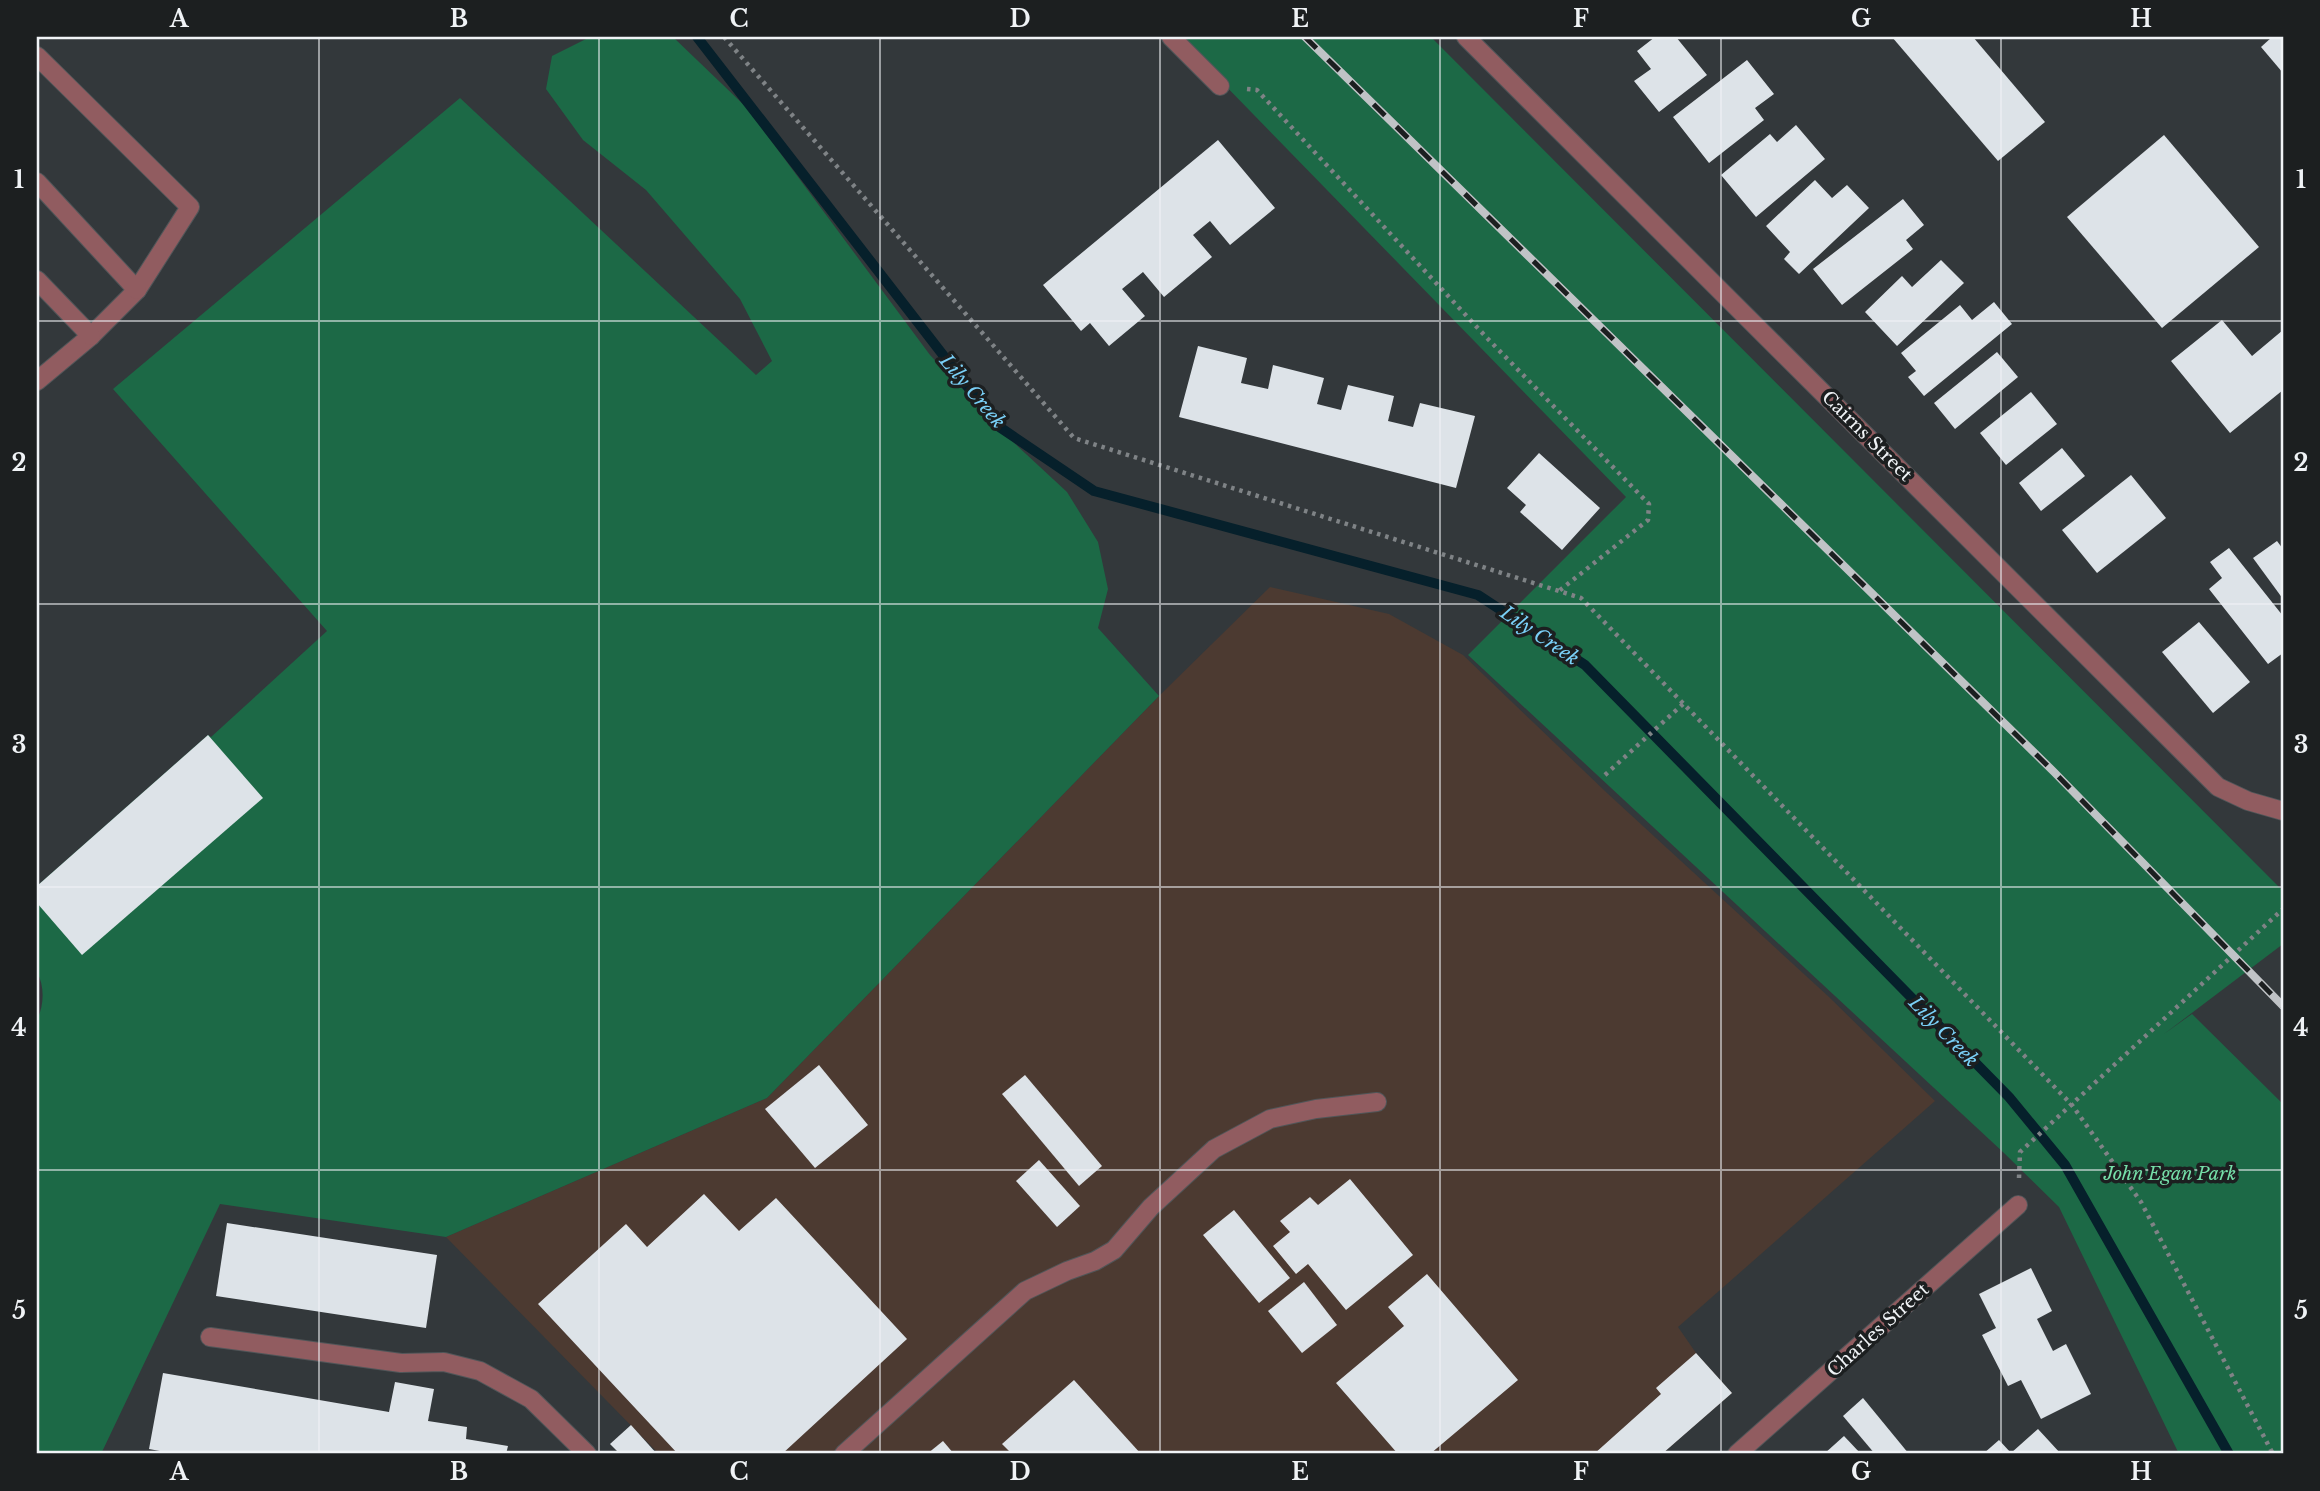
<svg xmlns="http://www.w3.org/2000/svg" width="2320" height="1491" font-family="'Libre Baskerville',serif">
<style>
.industrial{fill:#4c3a31}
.green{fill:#1c6946}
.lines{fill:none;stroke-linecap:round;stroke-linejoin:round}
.stream{stroke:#06202b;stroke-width:10}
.building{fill:#dde3e8}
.minor-casing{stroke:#515659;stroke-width:20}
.path{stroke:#7f8386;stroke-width:4.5;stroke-dasharray:3.5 5;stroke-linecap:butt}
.minor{stroke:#915c60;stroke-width:18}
.rail-casing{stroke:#c0c3c6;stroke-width:8}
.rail{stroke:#1c1f20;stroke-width:5;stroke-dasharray:16;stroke-linecap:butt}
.grid{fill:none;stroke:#f0f3f6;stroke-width:2;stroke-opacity:0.55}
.labels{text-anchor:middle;stroke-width:7;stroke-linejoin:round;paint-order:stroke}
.street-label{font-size:18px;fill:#f0f3f6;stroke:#1c1f20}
.park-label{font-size:18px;font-style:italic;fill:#76dfa9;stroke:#1c1f20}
.water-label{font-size:19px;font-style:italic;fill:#7ad0f7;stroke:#1c1f20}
.neatline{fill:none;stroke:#f0f3f6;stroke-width:2.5}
.grid-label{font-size:23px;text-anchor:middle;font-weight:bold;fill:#f0f3f6}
</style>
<rect width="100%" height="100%" fill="#33383b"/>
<polygon class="industrial" points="1270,587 1389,614 1463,655 1607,793 1829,997 1935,1101 1678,1327 1696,1353 1732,1393 1662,1454 659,1454 446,1237 767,1098 1159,696"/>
<g class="green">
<path d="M590,37H673L746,107L930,355L1012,441L1067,492L1098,542L1108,589L1098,628L1159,696L767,1098L446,1237L220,1204L101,1454H37V1020C44,1005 45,987 37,972V907L39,905L37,886L208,735L211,737L327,631L113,389L460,98L756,375L772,361L740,299L646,190L583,140L546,89L552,56Z"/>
<polygon points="1178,37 1431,37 2283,891 2283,944 2164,1034 2192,1014 2283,1104 2283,1454 2179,1454 2059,1207 2004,1153 1468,655 1626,497"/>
</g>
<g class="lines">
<polyline class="stream" points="697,37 998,426 1094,491 1478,595 1585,665 2009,1097 2065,1165 2229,1454"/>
</g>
<g class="building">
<polygon points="1655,37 1676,37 1707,75 1659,112 1634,81 1651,69 1637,51"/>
<polygon points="1892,37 1973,37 2045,122 1998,161"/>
<polygon points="2272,37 2283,37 2283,73 2261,47"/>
<polygon points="1747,60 1774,94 1755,108 1764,120 1709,163 1673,117"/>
<polygon points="1796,125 1825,159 1756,217 1721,175 1770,134 1777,142"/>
<polygon points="2164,135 2259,247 2162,328 2067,217"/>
<polygon points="1218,140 1275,208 1230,245 1210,221 1193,235 1212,257 1164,297 1143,272 1122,289 1145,316 1109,346 1090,323 1081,331 1043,285"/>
<polygon points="1815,180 1832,198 1847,185 1869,208 1799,274 1784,259 1790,252 1766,226"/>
<polygon points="1903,199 1924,225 1906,240 1913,249 1842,305 1813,269"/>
<polygon points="1941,260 1964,283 1897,346 1865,312 1902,276 1912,287"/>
<polygon points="1994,302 2012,324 1924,396 1908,377 1916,371 1901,353 1960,305 1972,320"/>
<polygon points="2222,320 2252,356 2283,330 2283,390 2230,433 2171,361"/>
<polygon points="1198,346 1247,358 1241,383 1268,389 1273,365 1324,378 1317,404 1341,410 1348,385 1394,396 1388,421 1413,427 1420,403 1475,416 1456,488 1179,417"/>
<polygon points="1997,352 2018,377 1955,429 1934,403"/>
<polygon points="2031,392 2057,424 2006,465 1980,433"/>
<polygon points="2062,448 2085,476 2041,511 2019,483"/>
<polygon points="1539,453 1600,508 1562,550 1520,512 1526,505 1507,488"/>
<polygon points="2131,475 2166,518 2097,573 2062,530"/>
<polygon points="2277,541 2283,549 2283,599 2253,558"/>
<polygon points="2229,548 2283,616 2283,653 2268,664 2209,589 2222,578 2210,562"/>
<polygon points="2199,622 2250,682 2213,713 2162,652"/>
<polygon points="208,735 263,798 82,955 37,903 37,886"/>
<polygon points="819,1065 868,1125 815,1168 765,1109"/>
<polygon points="1025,1075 1102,1166 1079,1186 1002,1094"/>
<polygon points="1039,1160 1080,1206 1057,1227 1016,1181"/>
<polygon points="1350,1179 1413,1255 1346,1310 1308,1264 1296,1274 1273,1246 1290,1232 1280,1221 1310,1197 1318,1205"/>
<polygon points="704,1194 739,1231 776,1198 907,1339 782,1454 678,1454 538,1304 626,1224 647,1247"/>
<polygon points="1234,1210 1290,1278 1259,1303 1203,1235"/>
<polygon points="227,1223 437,1255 426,1328 216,1296"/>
<polygon points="2031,1268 2052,1311 2037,1319 2053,1351 2066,1344 2091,1394 2041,1419 2021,1380 2008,1386 1982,1335 1996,1328 1979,1294"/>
<polygon points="1427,1274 1518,1380 1430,1454 1398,1454 1336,1383 1404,1326 1388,1307"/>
<polygon points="1304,1282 1337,1325 1302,1353 1268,1311"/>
<polygon points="1696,1353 1732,1393 1662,1454 1594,1454 1661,1394 1656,1388"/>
<polygon points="163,1373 389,1412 395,1382 434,1389 428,1421 467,1427 466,1439 508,1446 506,1454 176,1454 149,1449"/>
<polygon points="1074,1380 1141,1454 1012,1454 1002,1444"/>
<polygon points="1863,1398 1909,1454 1875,1454 1843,1416"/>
<polygon points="631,1425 657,1454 620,1454 610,1444"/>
<polygon points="2038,1429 2061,1454 1983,1454 1999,1440 2011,1453"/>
<polygon points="1844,1436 1861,1454 1824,1454"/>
<polygon points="943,1441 954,1454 927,1454"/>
</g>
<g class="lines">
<g class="minor-casing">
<g id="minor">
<polyline points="1171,37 1220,86"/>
<polyline points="1466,37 2218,787 2248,801 2283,811"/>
<polyline points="37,56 190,207 137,290 91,336 37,381"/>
<polyline points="37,182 137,290"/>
<polyline points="37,280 91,336"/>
<polyline points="210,1337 401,1363 444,1362 480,1371 531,1399 587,1454"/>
<polyline points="844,1454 1025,1291 1067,1271 1095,1261 1114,1250 1151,1207 1214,1149 1270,1119 1316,1109 1377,1102"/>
<polyline points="1737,1454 2018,1205"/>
</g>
</g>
<g class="path">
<polyline points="724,37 1074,438 1581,598 2072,1105 2141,1202 2273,1454"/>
<polyline points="1247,89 1257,90 1488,339 1649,504 1648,520 1559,591"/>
<polyline points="1605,775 1683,704"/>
<polyline points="2019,1178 2020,1152 2283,909"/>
</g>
<use href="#minor" class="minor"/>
<g class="rail-casing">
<polyline id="rail" points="1305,37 2054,772 2283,1006"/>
</g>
<use href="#rail" class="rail"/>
</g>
<path class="grid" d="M319,37V1454M599,37V1454M880,37V1454M1160,37V1454M1440,37V1454M1721,37V1454M2001,37V1454M37,321H2283M37,604H2283M37,887H2283M37,1170H2283"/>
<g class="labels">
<g class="street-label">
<text transform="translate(1867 436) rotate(45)" y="6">Cairns Street</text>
<text transform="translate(1878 1330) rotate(-42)" y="6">Charles Street</text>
</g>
<g class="park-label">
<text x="2170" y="1180">John Egan Park</text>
</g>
<g class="water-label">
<text transform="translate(973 391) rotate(50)" y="7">Lily Creek</text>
<text transform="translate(1540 635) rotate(34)" y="7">Lily Creek</text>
<text transform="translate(1944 1031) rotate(46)" y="7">Lily Creek</text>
</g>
</g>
<rect width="2320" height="1491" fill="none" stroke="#1c1f20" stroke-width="77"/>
<rect x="38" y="38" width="2244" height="1414" class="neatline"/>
<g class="grid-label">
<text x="179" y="27">A</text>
<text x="459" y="27">B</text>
<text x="739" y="27">C</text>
<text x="1020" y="27">D</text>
<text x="1300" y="27">E</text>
<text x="1581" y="27">F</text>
<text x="1861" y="27">G</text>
<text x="2141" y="27">H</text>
<text x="19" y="188">1</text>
<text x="2301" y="188">1</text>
<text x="19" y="471">2</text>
<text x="2301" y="471">2</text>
<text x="19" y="753">3</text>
<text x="2301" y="753">3</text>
<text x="19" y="1036">4</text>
<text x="2301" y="1036">4</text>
<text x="19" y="1319">5</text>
<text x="2301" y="1319">5</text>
<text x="179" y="1480">A</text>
<text x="459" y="1480">B</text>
<text x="739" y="1480">C</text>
<text x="1020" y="1480">D</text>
<text x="1300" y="1480">E</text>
<text x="1581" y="1480">F</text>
<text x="1861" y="1480">G</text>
<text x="2141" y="1480">H</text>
</g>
</svg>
